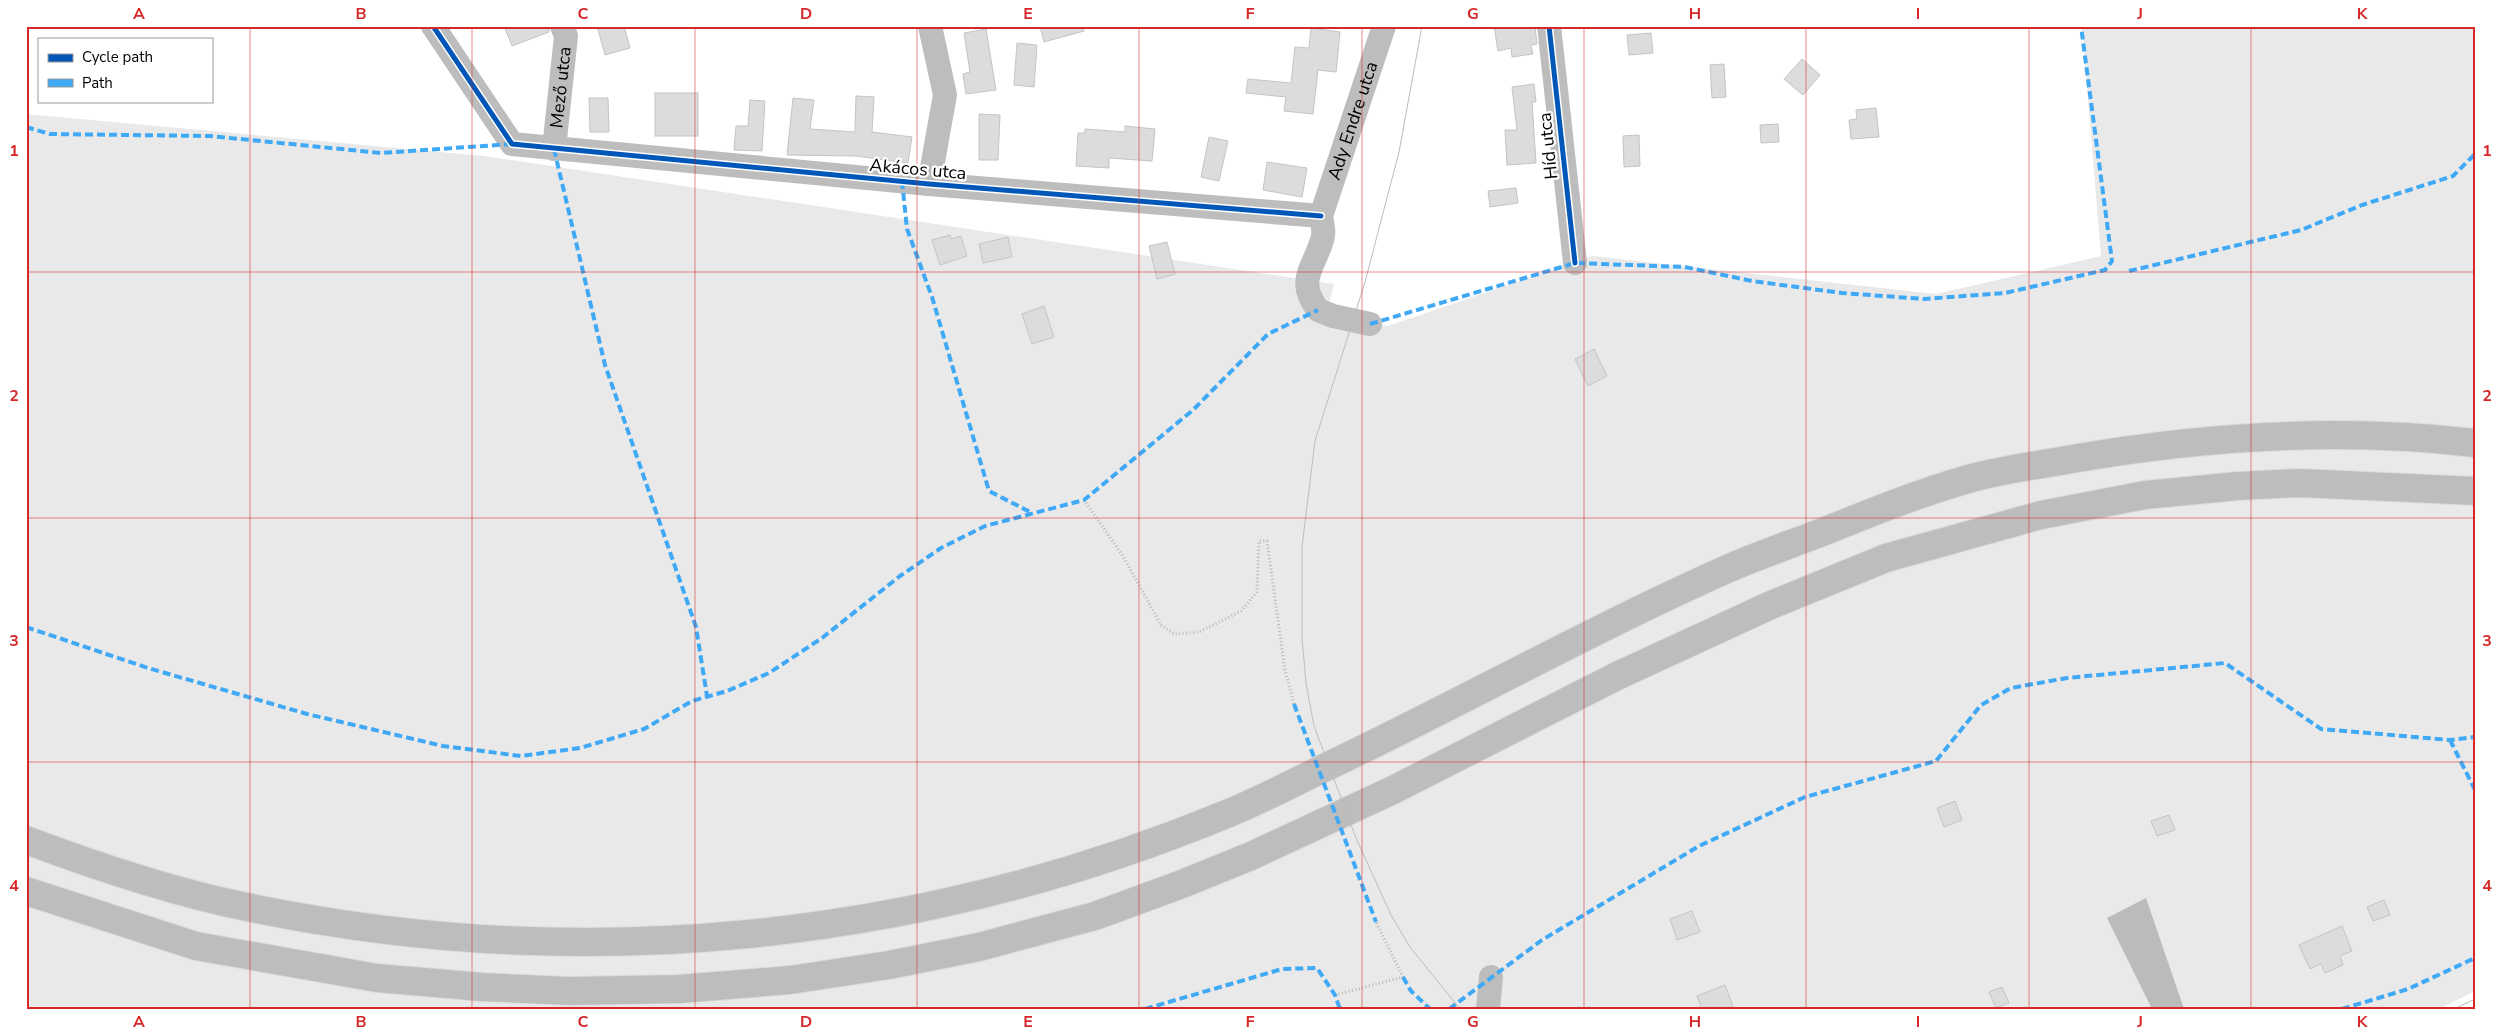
<svg xmlns="http://www.w3.org/2000/svg" width="2501" height="1035" font-family="'Nunito Sans',sans-serif">
<style>
.green{fill:#e9e9e9}
.water{fill:#bbb}
.building{fill:#dcdcdc;stroke:#c4c4c4}
.lines{fill:none;stroke-linecap:round;stroke-linejoin:round}
.highway-casing{stroke:#dbdbdb;stroke-width:30}
.path{stroke:#b8b8b8;stroke-width:3;stroke-dasharray:1 2.5;stroke-linecap:butt}
.minor{stroke:#bdbdbd;stroke-width:24}
.highway{stroke:#bdbdbd;stroke-width:28}
.tram{stroke:#bdbdbd;stroke-width:1}
.quiet{stroke:#3fa9f5;stroke-width:4;stroke-dasharray:8 4;stroke-linecap:butt}
.cycleway-casing{stroke:#fff;stroke-width:8}
.cycleway{stroke:#0057b8;stroke-width:5}
.grid{fill:none;stroke:#d62828;stroke-width:1;stroke-opacity:0.55}
.labels{text-anchor:middle;stroke-width:4.5;stroke-linejoin:round;paint-order:stroke}
.street-label{font-size:18px;fill:#000;stroke:#fff}
.neatline{fill:none;stroke:#d62828;stroke-width:2}
.grid-label{font-size:16px;text-anchor:middle;font-weight:bold;fill:#d62828}
</style>
<rect width="100%" height="100%" fill="#fff"/>
<polygon class="green" points="2082,26 2475,26 2475,991 2439,1009 26,1009 26,114 484,156 1334,284 1328,307 1370,324 1388,326 1592,256 1936,294 2101,256"/>
<polygon class="water" points="2146,898 2184,1009 2152,1009 2107,918"/>
<g class="building">
<polygon points="504,26 549,26 549,32 512,46"/>
<polygon points="597,26 624,26 630,48 605,55"/>
<polygon points="1040,26 1083,26 1084,31 1044,42"/>
<polygon points="1494,26 1535,26 1537,44 1531,45 1533,54 1512,57 1511,48 1498,51"/>
<polygon points="1311,28 1340,32 1336,72 1318,70 1313,114 1284,111 1286,97 1246,93 1248,79 1291,83 1295,47 1309,48"/>
<polygon points="986,29 996,90 966,94 963,74 970,72 964,33"/>
<polygon points="1651,33 1653,53 1629,55 1627,35"/>
<polygon points="1017,43 1037,45 1034,87 1014,85"/>
<polygon points="1802,59 1820,75 1803,95 1784,79"/>
<polygon points="1724,64 1726,97 1712,98 1710,65"/>
<polygon points="1534,84 1536,102 1532,102 1536,163 1507,165 1505,130 1517,130 1512,87"/>
<rect x="655" y="93" width="43" height="43"/>
<polygon points="856,96 874,97 872,132 912,137 908,163 856,156 787,155 793,98 814,100 810,129 855,132"/>
<polygon points="589,98 608,98 609,132 590,132"/>
<polygon points="750,100 765,101 762,151 734,150 736,126 748,126"/>
<polygon points="1876,108 1879,137 1851,139 1849,120 1857,119 1856,110"/>
<polygon points="979,114 1000,115 998,160 979,160"/>
<polygon points="1778,124 1779,142 1761,143 1760,125"/>
<polygon points="1125,126 1155,129 1152,161 1109,158 1109,168 1076,166 1078,133 1085,133 1085,129 1125,132"/>
<polygon points="1639,135 1640,166 1624,167 1623,136"/>
<polygon points="1209,137 1228,141 1219,181 1201,177"/>
<polygon points="1267,162 1307,168 1302,197 1263,190"/>
<polygon points="1516,188 1518,203 1490,207 1488,191"/>
<polygon points="950,235 951,239 961,236 967,256 940,265 932,240"/>
<polygon points="1008,237 1012,257 983,263 979,244"/>
<polygon points="1167,242 1175,274 1157,279 1149,246"/>
<polygon points="1044,306 1054,337 1032,344 1022,314"/>
<polygon points="1594,349 1607,376 1588,386 1575,359"/>
<polygon points="1955,801 1962,820 1944,827 1937,808"/>
<polygon points="2169,815 2175,830 2157,836 2151,821"/>
<polygon points="2384,900 2390,915 2373,921 2367,907"/>
<polygon points="1692,911 1700,932 1677,940 1670,919"/>
<polygon points="2342,926 2352,951 2340,956 2343,965 2325,973 2321,964 2310,969 2299,945"/>
<polygon points="1725,985 1734,1009 1702,1009 1697,996"/>
<polygon points="2002,987 2009,1003 1996,1008 1989,992"/>
</g>
<g class="lines">
<g class="highway-casing">
<g id="highway">
<path d="M26,840C98,867 172,892 247,907C578,976 918,942 1229,813C1261,800 1291,784 1322,769C1457,705 1588,631 1725,570C1756,556 1789,545 1820,533C1868,514 1916,494 1965,480C1998,470 2033,466 2066,460C2202,436 2337,427 2475,443"/>
<polyline points="26,891 196,946 377,978 482,987 569,991 679,989 790,980 889,965 979,947 1095,916 1182,884 1251,856 1393,790 1617,676 1771,605 1886,558 2041,515 2145,495 2238,486 2299,483 2475,491"/>
</g>
</g>
<g class="path">
<polyline points="1084,500 1123,556 1161,625 1174,634 1199,632 1241,611 1257,592 1259,541 1267,541 1285,670 1294,704"/>
<polyline points="1335,995 1403,977 1376,922"/>
</g>
<g class="minor">
<polyline points="433,26 512,144 929,184 1321,216"/>
<polyline points="1549,26 1575,263"/>
<path id="s1" d="M554,149L566,36L562,26"/>
<polyline points="929,184 945,95 930,26"/>
<path id="s2" d="M1370,324L1333,316L1318,310C1296,280 1313,270 1322,240C1325,233 1322,223 1321,216L1384,26"/>
<polyline points="1488,1009 1491,977"/>
</g>
<use href="#highway" class="highway"/>
<g class="tram">
<polyline points="1422,26 1399,152 1365,282 1315,441 1302,547 1302,638 1306,683 1314,726 1356,838 1391,915 1410,947 1460,1009"/>
<polyline points="2454,1009 2475,999"/>
</g>
<g class="quiet">
<polyline points="26,127 50,134 210,136 381,153 512,144"/>
<polyline points="554,149 605,365 696,627 707,696"/>
<polyline points="902,181 907,229 932,297 989,491 1032,513"/>
<polyline points="2129,271 2301,230 2362,205 2453,176 2475,154"/>
<polyline points="1370,324 1575,263 1685,267 1752,281 1842,293 1924,299 2005,293 2105,270 2112,261 2081,26"/>
<polyline points="26,627 148,668 307,714 443,746 521,756 580,748 644,729 692,701 727,691 769,673 822,638 900,576 941,548 985,526 1084,500 1193,410 1268,334 1318,310"/>
<polyline points="1294,704 1376,922"/>
<polyline points="2450,740 2475,790"/>
<polyline points="1403,977 1411,991 1430,1009"/>
<polyline points="1145,1009 1282,969 1317,968 1335,995 1340,1009"/>
<polyline points="1449,1009 1542,940 1699,846 1805,797 1936,761 1981,705 2011,688 2067,678 2225,663 2321,729 2450,740 2475,737"/>
<polyline points="2342,1009 2408,989 2475,958"/>
</g>
<g class="cycleway-casing">
<g id="cycleway">
<polyline points="433,26 512,144 929,184 1321,216"/>
<polyline points="1549,26 1575,263"/>
</g>
</g>
<use href="#cycleway" class="cycleway"/>
</g>
<path class="grid" d="M250,26V1009M472,26V1009M695,26V1009M917,26V1009M1139,26V1009M1362,26V1009M1584,26V1009M1806,26V1009M2029,26V1009M2251,26V1009M26,272H2475M26,518H2475M26,762H2475"/>
<g class="labels">
<g class="street-label">
<text dy="6" stroke="none"><textPath href="#s1" startOffset="62">Mező utca</textPath></text>
<text dy="6" stroke="none"><textPath href="#s2" startOffset="254">Ady Endre utca</textPath></text>
<text transform="translate(1548 146) rotate(-96)" y="6">Híd utca</text>
<text transform="translate(918 169) rotate(5)" y="6">Akácos utca</text>
</g>
</g>
<rect width="2501" height="1035" fill="none" stroke="#ffffff" stroke-width="55"/>
<rect x="38" y="38" width="175" height="65" fill="#ffffff" stroke="#999999"/>
<rect x="48" y="54" width="25" height="8" fill="#0057b8" stroke="#999999"/>
<text x="82" y="62" font-size="15" fill="#000000">Cycle path</text>
<rect x="48" y="79" width="25" height="8" fill="#3fa9f5" stroke="#999999"/>
<text x="82" y="88" font-size="15" fill="#000000">Path</text>
<rect x="28" y="28" width="2446" height="980" class="neatline"/>
<g class="grid-label">
<text x="139" y="19">A</text>
<text x="361" y="19">B</text>
<text x="583" y="19">C</text>
<text x="806" y="19">D</text>
<text x="1028" y="19">E</text>
<text x="1250" y="19">F</text>
<text x="1473" y="19">G</text>
<text x="1695" y="19">H</text>
<text x="1918" y="19">I</text>
<text x="2140" y="19">J</text>
<text x="2362" y="19">K</text>
<text x="14" y="156">1</text>
<text x="2487" y="156">1</text>
<text x="14" y="401">2</text>
<text x="2487" y="401">2</text>
<text x="14" y="646">3</text>
<text x="2487" y="646">3</text>
<text x="14" y="891">4</text>
<text x="2487" y="891">4</text>
<text x="139" y="1027">A</text>
<text x="361" y="1027">B</text>
<text x="583" y="1027">C</text>
<text x="806" y="1027">D</text>
<text x="1028" y="1027">E</text>
<text x="1250" y="1027">F</text>
<text x="1473" y="1027">G</text>
<text x="1695" y="1027">H</text>
<text x="1918" y="1027">I</text>
<text x="2140" y="1027">J</text>
<text x="2362" y="1027">K</text>
</g>
</svg>
